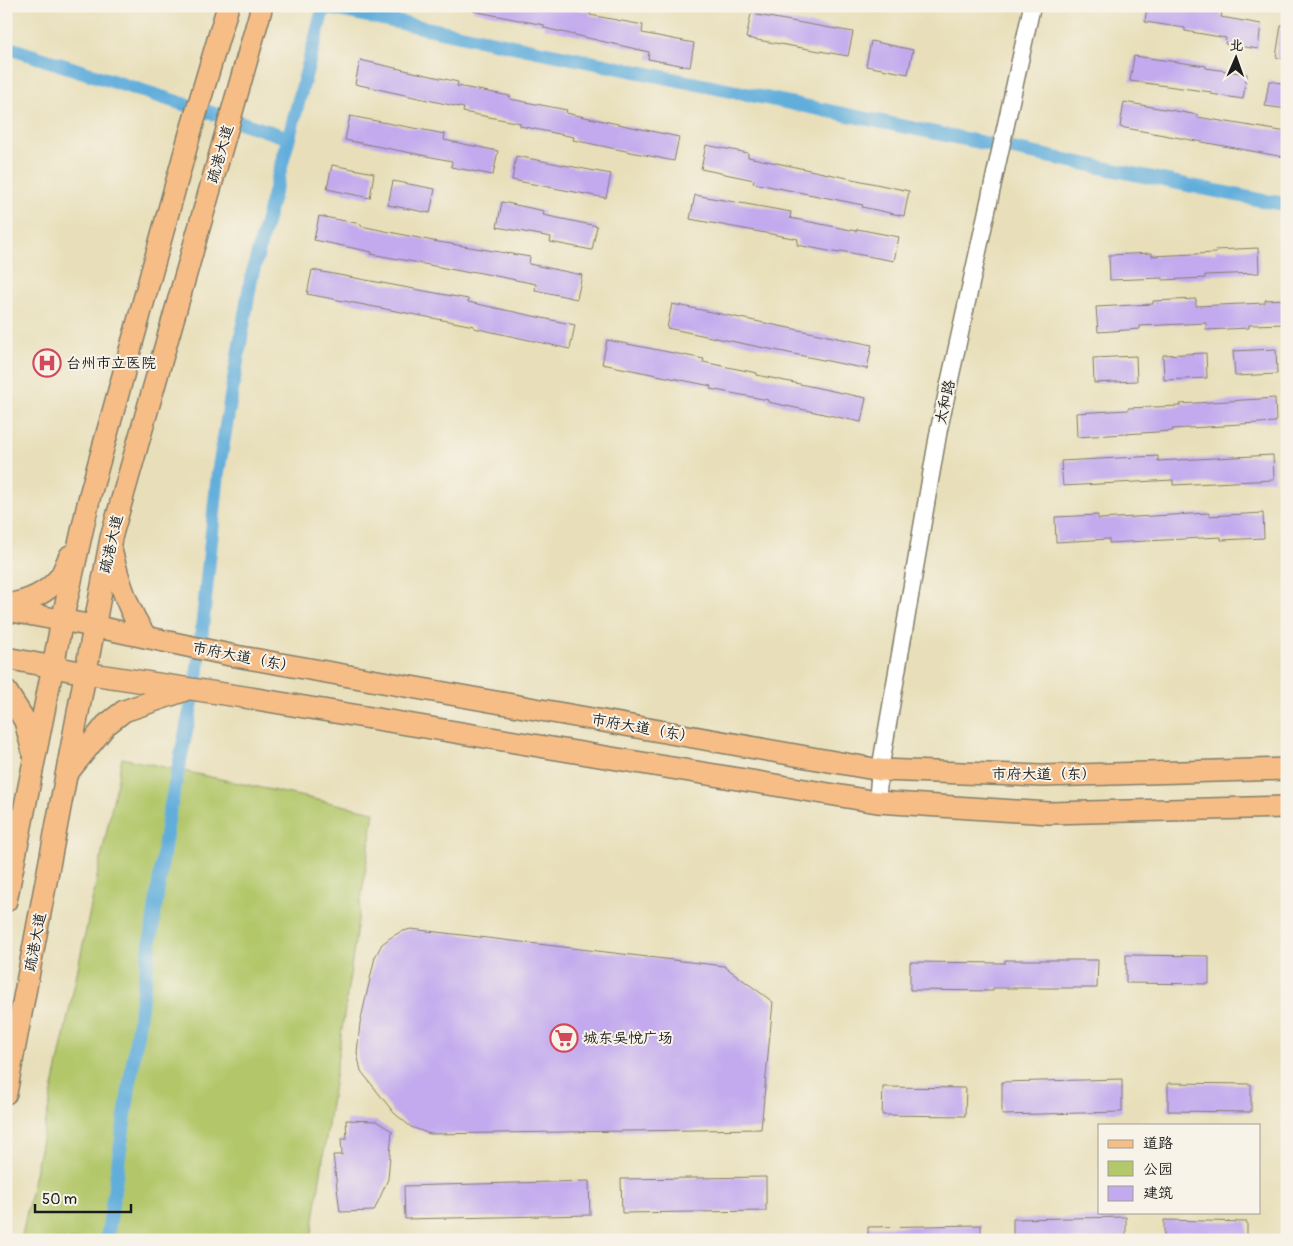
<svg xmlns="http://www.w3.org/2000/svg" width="1293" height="1246" font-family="Pangolin,'LXGW WenKai TC',sans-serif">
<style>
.green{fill:#b3c76b;stroke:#687244}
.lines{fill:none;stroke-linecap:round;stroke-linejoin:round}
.canal{stroke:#62aedb;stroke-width:14}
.building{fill:#c3aaee}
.tertiary-casing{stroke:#827e6b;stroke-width:19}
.primary-casing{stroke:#827e6b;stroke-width:24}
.tertiary{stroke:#fff;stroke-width:16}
.primary{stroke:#f6be86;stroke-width:21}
.labels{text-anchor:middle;stroke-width:4;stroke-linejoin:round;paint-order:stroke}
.street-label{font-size:15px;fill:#1c1c1c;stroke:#f7f3e8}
.poi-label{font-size:15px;fill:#1c1c1c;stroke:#f7f3e8;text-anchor:start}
</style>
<rect width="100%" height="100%" fill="#f7f3e8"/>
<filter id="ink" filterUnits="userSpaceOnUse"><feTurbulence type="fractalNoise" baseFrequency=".02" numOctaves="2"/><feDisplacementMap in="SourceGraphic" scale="10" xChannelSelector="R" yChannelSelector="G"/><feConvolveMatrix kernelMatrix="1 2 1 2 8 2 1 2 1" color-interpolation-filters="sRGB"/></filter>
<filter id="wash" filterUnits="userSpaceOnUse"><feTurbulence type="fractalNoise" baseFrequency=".0096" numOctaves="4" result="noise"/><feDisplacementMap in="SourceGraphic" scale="20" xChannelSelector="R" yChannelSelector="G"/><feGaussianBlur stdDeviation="1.12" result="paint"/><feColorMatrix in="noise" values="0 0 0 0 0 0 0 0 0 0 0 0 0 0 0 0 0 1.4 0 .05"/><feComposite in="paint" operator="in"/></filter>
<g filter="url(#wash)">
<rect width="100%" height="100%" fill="#e8dfba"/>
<polygon class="green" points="122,758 374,812 311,1240 21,1240"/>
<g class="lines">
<g class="canal">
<polyline points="324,7 1265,201 1287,204"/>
<polyline points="6,47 289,138"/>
<polyline points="107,1240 169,814 197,678 218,473 251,279 324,6"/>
</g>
</g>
<g id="blocks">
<g class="building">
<polygon points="474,6 559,6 591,12 590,15 643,25 642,33 694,43 690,67 648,59 649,52 544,28 544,25 473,11"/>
<polygon points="1147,6 1188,6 1222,12 1221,17 1261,24 1258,49 1225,44 1226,38 1185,31 1185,28 1145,22"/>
<polygon points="751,14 853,32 848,56 746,38"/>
<polygon points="1281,25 1287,25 1287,59 1276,57"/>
<polygon points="871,41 913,50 908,74 866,66"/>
<polygon points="1134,56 1206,66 1206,68 1247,74 1243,99 1211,94 1211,92 1130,81"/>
<polygon points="360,60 458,82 457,86 510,96 510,99 567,110 566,113 679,137 674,161 573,140 574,137 520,126 520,123 463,112 464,108 355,84"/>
<polygon points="1269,81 1287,84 1287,109 1265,106"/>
<polygon points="1124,102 1198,115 1197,117 1287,132 1284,157 1120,127"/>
<polygon points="350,116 445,134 444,140 498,151 493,175 451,167 452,161 345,140"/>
<polygon points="706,145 748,153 748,157 909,191 904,216 862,207 863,205 753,183 754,180 701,169"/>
<polygon points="516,156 611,174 606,198 512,180"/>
<polygon points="332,165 374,173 370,198 327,189"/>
<polygon points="393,181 435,189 430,213 388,205"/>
<polygon points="695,195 791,212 790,218 856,231 857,229 899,237 894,261 840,251 839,253 797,245 798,239 690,219"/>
<polygon points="502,202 544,211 543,215 597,226 592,250 550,242 551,237 497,227"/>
<polygon points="319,216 361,224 361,226 433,241 530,257 529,264 582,275 577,299 535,290 536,284 471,271 470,273 414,262 371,254 372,252 314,240"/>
<polygon points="1258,248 1259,273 1205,275 1205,278 1163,280 1163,278 1110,280 1109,255 1152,253 1152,256 1216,253 1215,250"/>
<polygon points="312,270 468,299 468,302 575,325 570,349 474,328 474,326 307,294"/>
<polygon points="1196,299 1196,306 1265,303 1265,300 1287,299 1287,324 1249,325 1249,328 1206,330 1206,323 1140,326 1140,329 1098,332 1096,307 1153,304 1153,301"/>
<polygon points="672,304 872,345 867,369 667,328"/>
<polygon points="607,340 704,359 703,362 757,373 757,375 866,398 861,422 768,402 768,400 710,389 711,386 602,364"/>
<polygon points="1276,349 1277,374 1235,376 1233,351"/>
<polygon points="1206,353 1207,378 1164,380 1163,355"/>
<polygon points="1136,356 1137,381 1094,383 1093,358"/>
<polygon points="1275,398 1276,422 1224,425 1224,426 1172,429 1173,431 1077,437 1076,413 1128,410 1128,408 1181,406 1180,404"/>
<polygon points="1273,455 1274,480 1173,485 1173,480 1063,486 1061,461 1158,456 1158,461"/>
<polygon points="1209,513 1209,516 1263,513 1264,538 1221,540 1221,537 1109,543 1109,539 1056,542 1055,517 1098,515 1098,519"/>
<polygon points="411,929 724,966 773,1002 761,1129 430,1134 411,1127 394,1113 361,1071 357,1053 360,1023 375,957 382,944 390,938 400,932"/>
<polygon points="1126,955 1209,956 1209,984 1126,983"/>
<polygon points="1005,960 1098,960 1097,988 993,988 993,991 910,990 910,962 1005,963"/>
<polygon points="1122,1079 1122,1112 1002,1115 1002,1082"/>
<polygon points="1168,1083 1251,1084 1251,1112 1168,1111"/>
<polygon points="883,1087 966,1088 965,1116 882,1115"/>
<polygon points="346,1120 376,1121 392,1131 388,1179 374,1211 340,1212 333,1155 342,1155 341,1139 347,1139"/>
<polygon points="766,1177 766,1211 622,1213 621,1179"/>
<polygon points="589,1181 590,1215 405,1219 404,1186"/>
<polygon points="1126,1217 1126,1240 1013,1240 1013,1219"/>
<polygon points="1164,1220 1247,1222 1247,1240 1164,1240"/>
<polygon points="981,1225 981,1240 868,1240 868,1227"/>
</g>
</g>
</g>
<g filter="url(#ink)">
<use href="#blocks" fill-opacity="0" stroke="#827e6b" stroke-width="1"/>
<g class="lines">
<g class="tertiary-casing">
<polyline id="tertiary" points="877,802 880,770 939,429 1032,6"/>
</g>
<g class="primary-casing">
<g id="primary">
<path d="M111,550C119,581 128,611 146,637"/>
<path d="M6,605C26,602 46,594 59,578C64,572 66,563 70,556"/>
<polyline points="6,610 93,626 230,655 880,770 1042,776 1287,769"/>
<polyline points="6,658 85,673 244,697 877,802 1049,813 1287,807"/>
<polyline points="6,691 25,721 33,752"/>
<polyline points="69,771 106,725 124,711 183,691"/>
<polyline points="6,901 62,621 90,495 189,137 228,6"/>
<polyline points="6,1093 111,538 262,6"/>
</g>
</g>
<use href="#tertiary" class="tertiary"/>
<use href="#primary" class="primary"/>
</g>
</g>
<defs>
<g id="hospital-ring" transform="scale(1.4375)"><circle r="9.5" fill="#f7f3e8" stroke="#d1495b" stroke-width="1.5"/><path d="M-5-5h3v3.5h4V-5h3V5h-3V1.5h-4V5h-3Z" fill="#d1495b"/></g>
<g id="supermarket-ring" transform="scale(1.4375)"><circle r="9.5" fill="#f7f3e8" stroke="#d1495b" stroke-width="1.5"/><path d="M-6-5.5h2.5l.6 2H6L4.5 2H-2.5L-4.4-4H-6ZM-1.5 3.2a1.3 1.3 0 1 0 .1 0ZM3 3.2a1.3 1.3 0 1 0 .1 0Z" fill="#d1495b"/></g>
</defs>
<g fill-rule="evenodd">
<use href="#hospital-ring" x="47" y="363"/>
<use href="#supermarket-ring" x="564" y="1038"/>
</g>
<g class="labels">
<g class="street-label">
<text transform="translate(220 154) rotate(-74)" y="5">疏港大道</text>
<text transform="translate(945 402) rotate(-78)" y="5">太和路</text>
<text transform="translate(111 544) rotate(-77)" y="5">疏港大道</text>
<text transform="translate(244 657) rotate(11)" y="5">市府大道（东）</text>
<text transform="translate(643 728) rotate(10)" y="5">市府大道（东）</text>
<text x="1044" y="779">市府大道（东）</text>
<text transform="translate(35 942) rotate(-79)" y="5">疏港大道</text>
</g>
<g class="poi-label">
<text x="66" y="368">台州市立医院</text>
<text x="583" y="1043">城东吴悦广场</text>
</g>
</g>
<rect width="1293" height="1246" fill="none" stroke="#f7f3e8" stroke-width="25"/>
<rect x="1098" y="1124" width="162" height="90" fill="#f7f3e8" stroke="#9f9d96"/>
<rect x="1108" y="1140" width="25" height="8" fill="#f6be86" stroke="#9f9d96"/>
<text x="1143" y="1148" font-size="15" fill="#1c1c1c">道路</text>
<rect x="1108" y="1161" width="25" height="15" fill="#b3c76b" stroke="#9f9d96"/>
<text x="1143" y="1174" font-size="15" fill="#1c1c1c">公园</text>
<rect x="1108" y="1186" width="25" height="15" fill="#c3aaee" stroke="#9f9d96"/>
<text x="1143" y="1198" font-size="15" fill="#1c1c1c">建筑</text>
<g transform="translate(1236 58) rotate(2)" stroke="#f7f3e8" stroke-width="4" paint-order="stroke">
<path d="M0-4L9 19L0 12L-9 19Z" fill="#1c1c1c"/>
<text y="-8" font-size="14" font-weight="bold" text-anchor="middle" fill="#1c1c1c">北</text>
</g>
<path d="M35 1204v8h96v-8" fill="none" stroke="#1c1c1c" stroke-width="2.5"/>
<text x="42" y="1204" font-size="15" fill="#1c1c1c" stroke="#f7f3e8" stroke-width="4" paint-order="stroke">50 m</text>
</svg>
